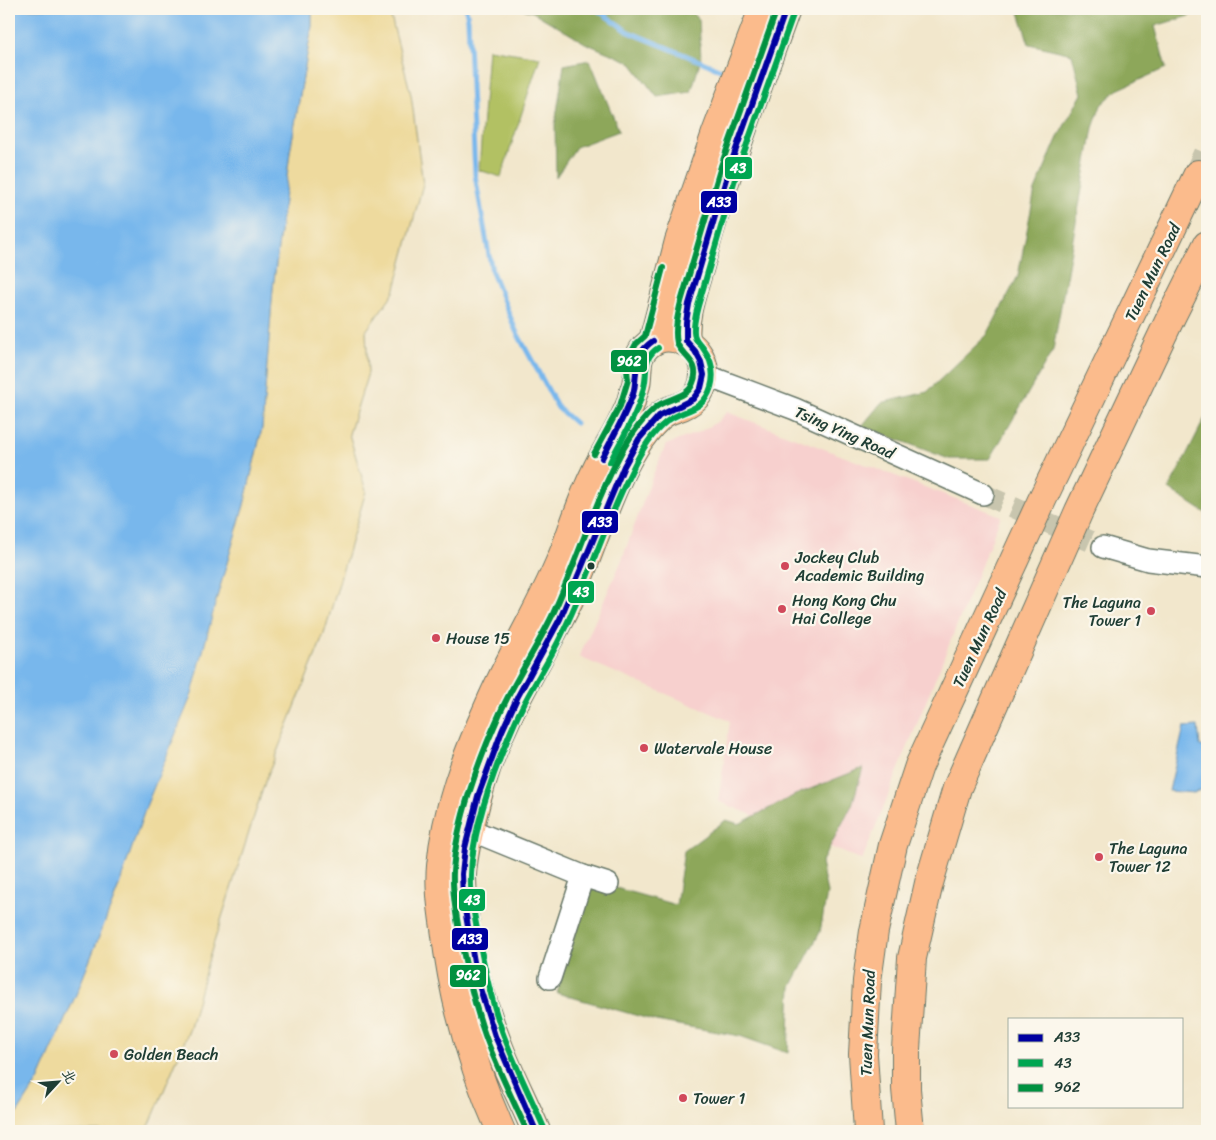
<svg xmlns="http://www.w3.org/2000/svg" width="1216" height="1140" font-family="Sriracha,'LXGW WenKai TC',sans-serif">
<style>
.built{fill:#f7d0ce}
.green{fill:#b2c164;stroke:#687f4c}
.forest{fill:#8da75a;stroke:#567247}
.sand{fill:#eeda9e;stroke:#868c69}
.water{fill:#78b7ec;stroke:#4c7a90}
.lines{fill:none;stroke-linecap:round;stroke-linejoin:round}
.stream{stroke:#78b7ec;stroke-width:5}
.minor-tunnel{stroke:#c8c5ae;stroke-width:21;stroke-dasharray:21 11;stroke-linecap:butt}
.motorway-tunnel{stroke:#c8c5ae;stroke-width:28;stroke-dasharray:28 14;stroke-linecap:butt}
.minor-casing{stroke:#697869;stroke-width:24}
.primary-casing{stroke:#697869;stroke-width:30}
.motorway-casing{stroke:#697869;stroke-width:30}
.minor{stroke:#fff;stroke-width:21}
.primary{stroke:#fbbb8c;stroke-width:28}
.motorway{stroke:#fbbb8c;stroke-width:28}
.bus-1-casing{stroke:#fbf7ec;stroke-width:10}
.bus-2-casing{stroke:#fbf7ec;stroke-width:10}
.bus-3-casing{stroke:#fbf7ec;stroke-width:10}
.bus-1{stroke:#0000a0;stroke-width:6}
.bus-2{stroke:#00a651;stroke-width:6}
.bus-3{stroke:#009140;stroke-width:6}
.bus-dot{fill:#1f3d34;stroke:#fbf7ec;stroke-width:2}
.poi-dot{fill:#d1495b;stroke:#fbf7ec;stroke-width:2}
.labels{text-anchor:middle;stroke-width:4.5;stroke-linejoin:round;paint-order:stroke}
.street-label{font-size:16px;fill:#1f3d34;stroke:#fbf7ec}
.poi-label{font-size:16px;fill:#1f3d34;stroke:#fbf7ec;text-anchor:start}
.line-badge{stroke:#fbf7ec;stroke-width:2}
.badge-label{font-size:14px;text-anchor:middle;font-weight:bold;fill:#fff}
</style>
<rect width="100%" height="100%" fill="#fbf7ec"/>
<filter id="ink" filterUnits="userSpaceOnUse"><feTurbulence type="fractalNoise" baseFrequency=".02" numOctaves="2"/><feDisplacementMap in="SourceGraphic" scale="10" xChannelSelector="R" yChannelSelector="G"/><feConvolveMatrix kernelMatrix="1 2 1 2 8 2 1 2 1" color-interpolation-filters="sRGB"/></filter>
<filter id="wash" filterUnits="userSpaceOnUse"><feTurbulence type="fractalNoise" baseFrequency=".0096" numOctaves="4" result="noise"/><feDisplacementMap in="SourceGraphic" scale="20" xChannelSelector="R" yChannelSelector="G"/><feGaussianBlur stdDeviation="1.12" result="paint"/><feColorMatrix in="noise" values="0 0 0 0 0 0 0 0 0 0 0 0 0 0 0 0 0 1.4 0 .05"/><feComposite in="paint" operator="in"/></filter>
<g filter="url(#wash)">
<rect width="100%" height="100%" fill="#f2e7cc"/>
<polygon class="built" points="727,412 1001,516 862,860 718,801 730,721 579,657 621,562 654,472 666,445 699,432 717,422"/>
<polygon class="green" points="488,49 540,57 501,177 479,170"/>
<g class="forest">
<polygon points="523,9 689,9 699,19 701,59 691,92 657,97 630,62 585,43 533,12"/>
<polygon points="1018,9 1193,9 1192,15 1155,26 1166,68 1117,90 1101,105 1093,128 1053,350 990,459 949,459 862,426 881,403 927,392 987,335 1018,276 1035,190 1059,135 1082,94 1072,54 1029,44"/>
<polygon points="590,60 619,131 576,147 556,177 555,125 564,65"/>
<polygon points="1207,414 1207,514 1169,489"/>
<polygon points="863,768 852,805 821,863 827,893 820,932 791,987 788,1053 740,1036 656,1021 557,993 588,890 616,888 676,905 684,851 726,820 739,824 795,795"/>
</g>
<polygon class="sand" points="312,9 389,9 411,95 423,184 394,292 366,331 368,373 349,434 366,491 324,634 265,782 208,961 190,1028 147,1131 9,1131 9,1126 38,1081 78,990 117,891 217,597 244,505 262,428 273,288 290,152 312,26"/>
<g class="water">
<polygon points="9,9 312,9 312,26 290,152 273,288 262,428 244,505 217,597 192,694 147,804 117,891 78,990 38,1081 9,1126"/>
<polygon points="1198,726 1200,746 1207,747 1207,787 1194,793 1169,791 1184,727"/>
</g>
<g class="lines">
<g class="stream">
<polyline points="466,9 468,19 475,175 492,272 516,331 558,408 575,423"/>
<polyline points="596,9 629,32 724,71"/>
</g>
</g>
</g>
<g filter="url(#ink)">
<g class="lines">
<polyline class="minor-tunnel" points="983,494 1103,547"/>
<polyline class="motorway-tunnel" points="1198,174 1207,154"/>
<g class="minor-casing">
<g id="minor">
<polyline points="705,375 795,409 983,494"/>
<polyline points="1103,547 1148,560 1207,567"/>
<polyline points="456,824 583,876 550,978"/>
<polyline points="583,876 608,884"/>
</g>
</g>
<g class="primary-casing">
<g id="primary">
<polyline points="653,341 679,241 716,133 763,9"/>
<path d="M686,341C683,316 693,291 700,266C723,179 755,94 786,9"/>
<path d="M501,1131C472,1066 453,999 445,928C442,907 439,887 441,866C446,810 466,757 489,706C512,652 545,602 566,547C575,522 583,497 595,473C606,449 622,427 631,402C631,400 635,388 636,385C639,371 634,356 648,345C665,330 690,339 700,357C708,373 704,394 688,403C675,411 669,407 657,419C638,437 625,462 615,485C598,523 586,563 569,600C550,640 526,678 507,718C492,749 480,784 472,818C468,838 462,858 462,878C463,936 479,997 500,1050C511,1078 525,1104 536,1131"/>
</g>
</g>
<g class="motorway-casing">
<g id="motorway">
<polyline points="868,1131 863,1054 867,981 874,931 893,845 919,766 1042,500 1198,174"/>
<polyline points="910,1131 906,1089 906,1049 912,958 929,883 957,788 1079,511 1171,317 1207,245"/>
</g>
</g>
<use href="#minor" class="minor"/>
<use href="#primary" class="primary"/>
<use href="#motorway" class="motorway"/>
<g class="bus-1-casing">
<g id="bus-1">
<path d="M602,458C613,437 625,416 633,394C637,381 634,368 640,355C643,349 647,345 653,341"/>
<polyline points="536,1131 495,1036 477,979 463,898 462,874 465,848 478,796 502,731 518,696 560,619 624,466 639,439 659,416 693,399 701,388 704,375 701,362 695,351 686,341 686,322 689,304 729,169 786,9"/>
</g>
</g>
<g class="bus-2-casing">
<g id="bus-2">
<path d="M610,462C622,438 638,414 644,387C648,372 642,358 658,348"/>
<path d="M544,1128C530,1095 514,1064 502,1031C491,1000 484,967 478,934C474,915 470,895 471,875C472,828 496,765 515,722C528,692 548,664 562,634C589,580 605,523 632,470C640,453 651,434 666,422C683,408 703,413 711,387C715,373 711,359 703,348C701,345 696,341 695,337C692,331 696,313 698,306L737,172L794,12"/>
</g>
</g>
<g class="bus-3-casing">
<g id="bus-3">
<polyline points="594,454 620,406 628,380 627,370 630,355 636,344 645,336 663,268"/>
<path d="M527,1131C513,1100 498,1070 486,1038C474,1005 467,971 460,936C456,915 452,893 453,872C456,822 479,759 500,713C515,680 536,649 552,616C577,562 594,503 622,451C631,435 642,419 656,407C667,398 688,398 693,383C702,362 681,356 677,343C674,330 678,314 681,302L721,166L777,9"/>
</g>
</g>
<use href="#bus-1" class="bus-1"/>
<use href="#bus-2" class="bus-2"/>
<use href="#bus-3" class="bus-3"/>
</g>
</g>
<circle class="bus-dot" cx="591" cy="566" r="4.5"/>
<g class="poi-dot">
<circle cx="785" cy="566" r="5"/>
<circle cx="782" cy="609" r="5"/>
<circle cx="1151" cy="611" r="5"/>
<circle cx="436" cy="638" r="5"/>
<circle cx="644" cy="748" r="5"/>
<circle cx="1099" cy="857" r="5"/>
<circle cx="114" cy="1054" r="5"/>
<circle cx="683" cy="1098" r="5"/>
</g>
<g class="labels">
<g class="street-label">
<text transform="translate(1152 272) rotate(-64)" y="6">Tuen Mun Road</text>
<text transform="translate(845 432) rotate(24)" y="6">Tsing Ying Road</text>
<text transform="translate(979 638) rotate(-65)" y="6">Tuen Mun Road</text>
<text transform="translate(867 1023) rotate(-88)" y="6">Tuen Mun Road</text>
</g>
<g class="poi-label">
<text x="795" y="563">Jockey Club<tspan x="795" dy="18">Academic Building</tspan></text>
<text x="792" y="606">Hong Kong Chu<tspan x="792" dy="18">Hai College</tspan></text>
<text x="1141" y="608" text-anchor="end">The Laguna<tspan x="1141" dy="18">Tower 1</tspan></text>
<text x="446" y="644">House 15</text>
<text x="654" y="754">Watervale House</text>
<text x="1109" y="854">The Laguna<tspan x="1109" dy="18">Tower 12</tspan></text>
<text x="124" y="1060">Golden Beach</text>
<text x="693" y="1104">Tower 1</text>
</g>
</g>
<g class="line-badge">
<rect x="724" y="156" width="29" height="24" rx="5" fill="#00a651"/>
<rect x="700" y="190" width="38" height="24" rx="5" fill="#0000a0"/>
<rect x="610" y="349" width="38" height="24" rx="5" fill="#009140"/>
<rect x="581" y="510" width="38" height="24" rx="5" fill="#0000a0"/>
<rect x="567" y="580" width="28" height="24" rx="5" fill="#00a651"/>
<rect x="458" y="888" width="28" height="24" rx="5" fill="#00a651"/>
<rect x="451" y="927" width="38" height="24" rx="5" fill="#0000a0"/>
<rect x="449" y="964" width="38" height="24" rx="5" fill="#009140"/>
</g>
<g class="badge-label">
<text x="738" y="173">43</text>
<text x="719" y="207">A33</text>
<text x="629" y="366">962</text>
<text x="600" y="527">A33</text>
<text x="581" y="597">43</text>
<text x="472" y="905">43</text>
<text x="470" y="944">A33</text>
<text x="468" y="980">962</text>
</g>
<rect width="1216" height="1140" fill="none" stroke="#fbf7ec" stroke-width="30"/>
<rect x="1008" y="1018" width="175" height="90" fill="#fbf7ec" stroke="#a3ada2"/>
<rect x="1018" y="1034" width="25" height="8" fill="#0000a0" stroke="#a3ada2"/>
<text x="1054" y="1042" font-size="15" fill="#1f3d34">A33</text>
<rect x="1018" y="1059" width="25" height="8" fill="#00a651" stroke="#a3ada2"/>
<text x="1054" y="1068" font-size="15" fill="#1f3d34">43</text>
<rect x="1018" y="1084" width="25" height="8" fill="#009140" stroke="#a3ada2"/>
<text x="1054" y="1092" font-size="15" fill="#1f3d34">962</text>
<g transform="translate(58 1082) rotate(64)" stroke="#fbf7ec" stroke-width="4" paint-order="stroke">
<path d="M0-4L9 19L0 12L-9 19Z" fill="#1f3d34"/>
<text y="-8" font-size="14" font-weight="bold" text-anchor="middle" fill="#1f3d34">北</text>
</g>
</svg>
